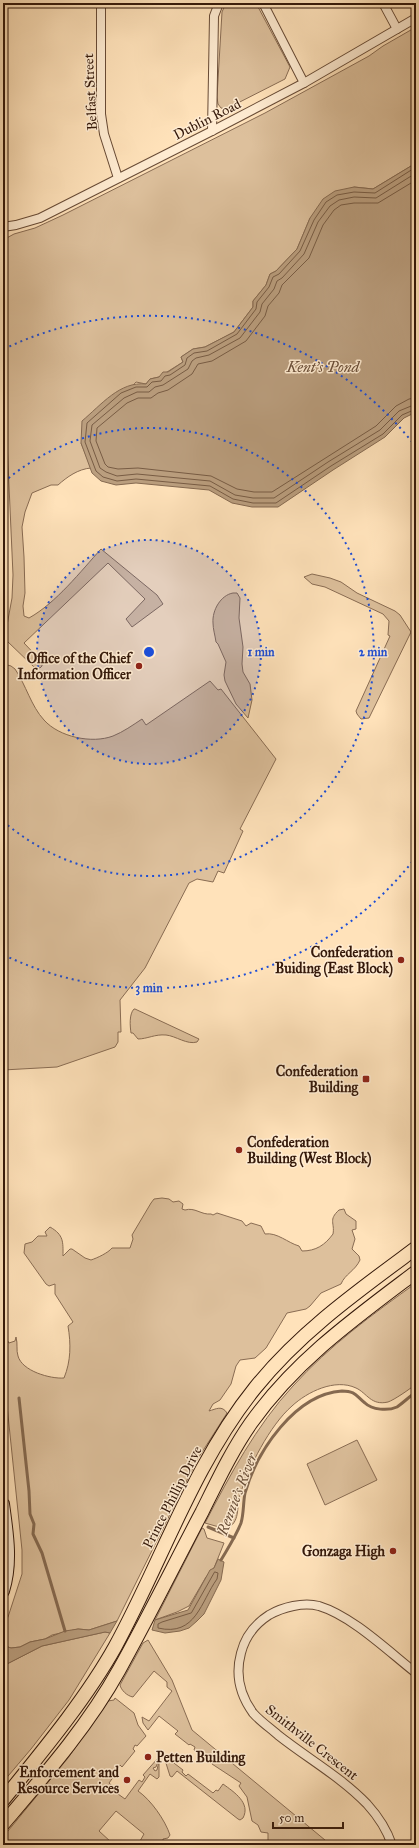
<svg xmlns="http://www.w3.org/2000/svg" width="419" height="1848" font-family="'IM FELL Great Primer',serif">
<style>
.green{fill:#ddc09c;stroke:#896c53}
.water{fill:#ba9e7e;stroke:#856950}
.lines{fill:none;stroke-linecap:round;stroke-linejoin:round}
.shore{stroke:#785c44;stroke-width:1}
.stream{stroke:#856950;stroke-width:3}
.street-casing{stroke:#684b36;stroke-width:10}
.secondary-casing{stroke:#35190a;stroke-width:14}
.primary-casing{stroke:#35190a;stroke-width:15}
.street{stroke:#ffecd2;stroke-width:8}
.secondary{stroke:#ffecd2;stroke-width:12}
.primary{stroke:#ffe2ba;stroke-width:13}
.ring{fill:none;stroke:#1d4ed8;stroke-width:2;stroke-dasharray:2 4}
.poi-dot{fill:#8f2418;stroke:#ffecd2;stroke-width:1.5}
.labels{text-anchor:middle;stroke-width:3;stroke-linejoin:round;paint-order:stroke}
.street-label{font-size:14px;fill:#35190a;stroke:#ffecd2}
.poi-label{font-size:14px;font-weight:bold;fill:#35190a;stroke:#ffecd2;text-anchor:end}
.water-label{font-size:15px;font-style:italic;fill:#6a4e38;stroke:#ffecd2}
.centre{fill:#1d4ed8;stroke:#ffecd2;stroke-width:2}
.ring-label{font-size:12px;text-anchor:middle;font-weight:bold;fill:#1d4ed8;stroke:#ffecd2;stroke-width:3;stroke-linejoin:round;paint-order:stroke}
</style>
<rect width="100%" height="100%" fill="#ffe2ba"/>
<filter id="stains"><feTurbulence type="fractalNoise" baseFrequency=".005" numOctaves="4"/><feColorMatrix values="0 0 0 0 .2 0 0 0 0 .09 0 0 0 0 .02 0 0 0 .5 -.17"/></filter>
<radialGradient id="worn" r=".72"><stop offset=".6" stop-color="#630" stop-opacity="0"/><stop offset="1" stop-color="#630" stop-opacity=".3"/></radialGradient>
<g class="green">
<polygon points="226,3 254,3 257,5 290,67 285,79 226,109 221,108 218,104 217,97 222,12"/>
<path d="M416,27V163L373,189L354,187L310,218L297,249L276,271L270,274L266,285L253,301V307L234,332L205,347L193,349L181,357L183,362L159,377L150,379L146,384L136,382L81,443L91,468C78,469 67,477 58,485H51L32,493L25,512L22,527L24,557L25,593L23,606L24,616L29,618C56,603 81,571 101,549L157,595L163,604L132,627L126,619L145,599L108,563L24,643L42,662V666L40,668L34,667L7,641L5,636L12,598L13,575L3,351V240L14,234L35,228L63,215L265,113L369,56L383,46Z"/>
<polygon points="312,574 330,578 341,582 357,593 395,611 400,615 411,632 369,718 361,719 357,714 356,711 390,636 388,635 389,621 383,614 325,587 312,584 304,577"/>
<path d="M233,593H237L240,598L239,618L243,647L242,664L243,672L250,684L252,700L248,718L236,704L225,681L224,675L226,662L218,644L216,642C215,635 213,629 213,623C212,610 221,595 233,593Z"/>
<path d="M4,664L11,666L15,669C26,685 31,706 44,720C59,737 92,744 113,736C123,732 133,725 142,719L146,725L210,681L218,690L221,689L276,759L240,829L243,831L224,873L218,871L213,882L197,879L189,883L145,968L120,1000L121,1032H118V1042L115,1047L57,1067L3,1070Z"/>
<path d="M134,1009H135L199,1039L197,1042C187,1045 176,1036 166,1035C155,1034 147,1039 138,1039L133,1033H131C130,1026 129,1014 134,1009Z"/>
<path d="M162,1198L169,1199L173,1202L179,1201L183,1204L182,1209L185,1210C195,1207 201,1215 211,1214L213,1215L217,1213L242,1221L246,1226L251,1223L261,1226L265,1234C277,1232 288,1243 299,1246L302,1251C316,1251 325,1245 333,1234C335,1223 328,1220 339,1210L344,1209L346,1214L356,1221V1229L352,1230L355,1239L352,1249L359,1256L360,1260C355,1271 345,1274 341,1284L321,1293L310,1306L306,1309L287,1313L266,1348L255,1358L240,1360L236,1366L231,1384L220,1400L213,1404L209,1411C216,1409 222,1405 227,1413L197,1460L117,1621L89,1630L78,1629L52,1635L45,1639L30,1642L20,1647L11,1648L8,1647L3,1652V1625L8,1617L22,1574V1550L3,1367V1320C7,1327 3,1335 9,1343L15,1341L16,1337C18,1344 16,1350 18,1356C22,1371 50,1379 64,1378C71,1361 71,1344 68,1326L73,1322L55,1294V1284L49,1286L46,1284L24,1253L25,1244L32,1242L38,1236H47L45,1232L50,1227C64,1235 63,1242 63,1256L70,1249H72L85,1258L91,1260C97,1258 108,1253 112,1248H130L133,1239L132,1235L151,1203L154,1199Z"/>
<path d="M416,1283V1384C410,1389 394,1400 388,1402C371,1406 367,1393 356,1388C335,1378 307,1392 292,1406C270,1425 248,1468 240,1495C236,1508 241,1522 226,1529L205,1523C230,1475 256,1426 293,1386C329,1346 373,1314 416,1283Z"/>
<polygon points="357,1440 377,1480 325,1505 307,1464"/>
<polygon points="202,1528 204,1529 207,1538 224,1543 214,1568 206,1577 189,1606 177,1612 155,1620"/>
<polygon points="105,1632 110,1633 69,1700 31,1749 3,1782 3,1666 42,1646"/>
<path d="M148,1640L172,1680L192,1730L331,1845H268V1833L261,1832L258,1825L252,1821L247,1797L239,1786L241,1783L212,1764L213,1762L209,1759L207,1760L194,1750L195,1747L190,1744L189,1745L175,1734L178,1731L159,1716L148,1730L143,1723L142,1717L149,1721L172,1691L167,1687V1682L154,1671L133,1697C127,1696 121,1690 120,1685L143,1643Z"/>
<path d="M115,1698L134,1713L138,1725L146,1736L137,1746L135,1745L133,1749L135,1751L122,1767L120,1765L115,1771L117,1772L109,1783L119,1792L118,1794L125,1799L139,1780L142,1782L145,1777L143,1775L158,1758L159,1759L156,1767L153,1768L155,1771L157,1770L159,1761V1777L157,1779L150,1774L138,1791C151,1800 165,1820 170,1835L168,1838L163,1839V1845H142L140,1841L144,1834L116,1811L99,1831L111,1842L108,1845C97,1845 90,1839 78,1845H3V1837L68,1758L108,1701L114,1700Z"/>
<path d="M166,1757L183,1770L182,1772L186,1776L188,1774L213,1793L216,1790L218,1791L223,1784C234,1792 251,1803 243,1818L240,1820L238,1819L177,1771L172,1777L170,1776L165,1760Z"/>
</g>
<g class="water">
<path d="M416,163V412L404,418L385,437L333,470L278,507H252L232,503L209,490L136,483L116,485L101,481L92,473L81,443L82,421C101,405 120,381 146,384L150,379L159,377L163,372H168L183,362L181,357L193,349L205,347L234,332L253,307V301L266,285L270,274L276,271L297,249L310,218L323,199L335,191L354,187L373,189Z"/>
<polygon points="218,1559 224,1562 221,1580 204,1614 197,1621 189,1628 180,1631 165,1633 152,1630 155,1620 188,1610 210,1570 214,1568"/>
<polygon points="117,1621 110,1633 105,1632 42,1646 3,1666 3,1652 8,1647 11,1648 20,1647 30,1642 45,1639 65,1631 78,1629 89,1630"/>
</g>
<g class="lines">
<g class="shore">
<polyline points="416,167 375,193 354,192 337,195 326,202 314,220 300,251 279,274 273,277 269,287 257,302 256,309 237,334 207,351 194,353 187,358 185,365 170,375 165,376 161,381 152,382 147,387 136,387 121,393 87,423 85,442 96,471 103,477 117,481 136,479 210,486 233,499 253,503 276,503 331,466 383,434 402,415 416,409"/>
<polyline points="416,173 376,198 354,197 339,200 330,206 318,222 304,254 282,278 277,281 274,289 262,304 260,312 240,338 209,355 196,358 192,361 188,369 163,385 155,387 149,392 137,392 124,398 92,425 90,441 100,468 106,472 117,476 137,474 210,481 235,495 253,498 274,498 328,462 380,430 399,411 416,404"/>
<polyline points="416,180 378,203 354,203 341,205 334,210 323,225 309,258 282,285 279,293 268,306 265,316 246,341 212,361 198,364 192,374 168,390 158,393 151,398 138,398 127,403 97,428 96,441 105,464 108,467 118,469 138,468 211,476 237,489 254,492 272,492 376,426 396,406 409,399 416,398"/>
<path d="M215,1572L218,1573L217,1579C201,1601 196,1637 158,1628V1624L162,1622L191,1613Z"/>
</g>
<g class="stream">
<polyline points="19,1398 29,1491 30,1514 34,1524 33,1534 42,1553 65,1631"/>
<polyline points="208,1527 234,1538"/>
<path d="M221,1560C228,1548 236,1536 241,1523C244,1513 243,1503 245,1493C257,1451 295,1394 342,1391C356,1391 356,1396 365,1403C372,1410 388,1411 397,1407C403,1403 410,1396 416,1392"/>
</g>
<g class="street-casing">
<g id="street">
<polyline points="101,3 101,114 104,134 118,178"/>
<polyline points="263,3 304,83"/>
<polyline points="383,3 397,29"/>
<polyline points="212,131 214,16 219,3"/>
<polyline points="3,227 16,225 40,218 212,131 304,83 416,18"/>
<path d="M392,1845C387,1830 377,1815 367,1804C341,1777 307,1758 278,1735C270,1728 260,1721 253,1713C240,1695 235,1675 241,1653C245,1637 255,1624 269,1615C283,1607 303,1602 319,1606C352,1616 388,1651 416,1673"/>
</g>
</g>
<g class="secondary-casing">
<path id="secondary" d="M3,1504C7,1533 12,1563 3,1591"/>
</g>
<g class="primary-casing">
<g id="primary">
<path d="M3,1800C41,1753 86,1699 115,1647C162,1561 193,1465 255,1388C300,1332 358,1291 416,1248"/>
<path d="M3,1824C44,1776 88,1726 119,1670C148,1618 174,1565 202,1512C217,1482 232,1450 251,1423C296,1360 355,1318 416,1272"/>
</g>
</g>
<use href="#street" class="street"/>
<use href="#secondary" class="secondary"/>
<use href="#primary" class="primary"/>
</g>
<circle cx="149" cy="652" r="112" fill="#1d4ed8" fill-opacity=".12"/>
<g class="ring">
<circle cx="149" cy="652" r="112"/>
<path d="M4 482A224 224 0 1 1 4 822"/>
<path d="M416 857A336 336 0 0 1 4 955M4 349A336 336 0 0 1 416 447"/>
</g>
<g class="poi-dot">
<circle cx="139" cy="666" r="4"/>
<circle cx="401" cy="960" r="4"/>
<rect x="362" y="1075" width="8" height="8" rx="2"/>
<circle cx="239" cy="1150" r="4"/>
<circle cx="393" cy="1551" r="4"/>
<circle cx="148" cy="1757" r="4"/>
<circle cx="127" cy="1780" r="4"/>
</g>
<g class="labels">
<g class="street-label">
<text transform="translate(90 92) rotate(-93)" y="5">Belfast Street</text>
<text transform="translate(207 119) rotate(-27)" y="5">Dublin Road</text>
<text transform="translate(172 1497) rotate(-63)" y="5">Prince Phillip Drive</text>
<text transform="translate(312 1742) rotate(38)" y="5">Smithville Crescent</text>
</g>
<g class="poi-label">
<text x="131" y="663">Office of the Chief<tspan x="131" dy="16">Information Officer</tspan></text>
<text x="393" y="957">Confederation<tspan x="393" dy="16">Buiding (East Block)</tspan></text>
<text x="358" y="1076">Confederation<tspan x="358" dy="16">Building</tspan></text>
<text x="247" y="1147" text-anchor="start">Confederation<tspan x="247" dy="16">Building (West Block)</tspan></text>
<text x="385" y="1556">Gonzaga High</text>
<text x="156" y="1762" text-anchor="start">Petten Building</text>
<text x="119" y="1777">Enforcement and<tspan x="119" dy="16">Resource Services</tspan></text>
</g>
<g class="water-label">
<text x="323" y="372">Kent's Pond</text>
<text transform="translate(237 1494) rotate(-69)" y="5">Rennie's River</text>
</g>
</g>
<circle cx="149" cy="652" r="6" class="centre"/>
<g class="ring-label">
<text x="261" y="656">1 min</text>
<text x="373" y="656">2 min</text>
<text x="149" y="992">3 min</text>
</g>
<rect width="419" height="1848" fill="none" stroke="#ffe2ba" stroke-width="16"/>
<rect x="4" y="4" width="411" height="1840" fill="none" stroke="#35190a" stroke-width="2"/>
<rect x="8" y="8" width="403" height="1832" fill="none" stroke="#35190a"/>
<path d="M273 1822v6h70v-6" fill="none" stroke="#35190a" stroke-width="2"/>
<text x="279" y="1822" font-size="12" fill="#35190a" stroke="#ffecd2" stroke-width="3" paint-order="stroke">50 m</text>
<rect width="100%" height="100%" filter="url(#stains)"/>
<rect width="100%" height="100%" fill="url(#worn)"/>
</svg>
